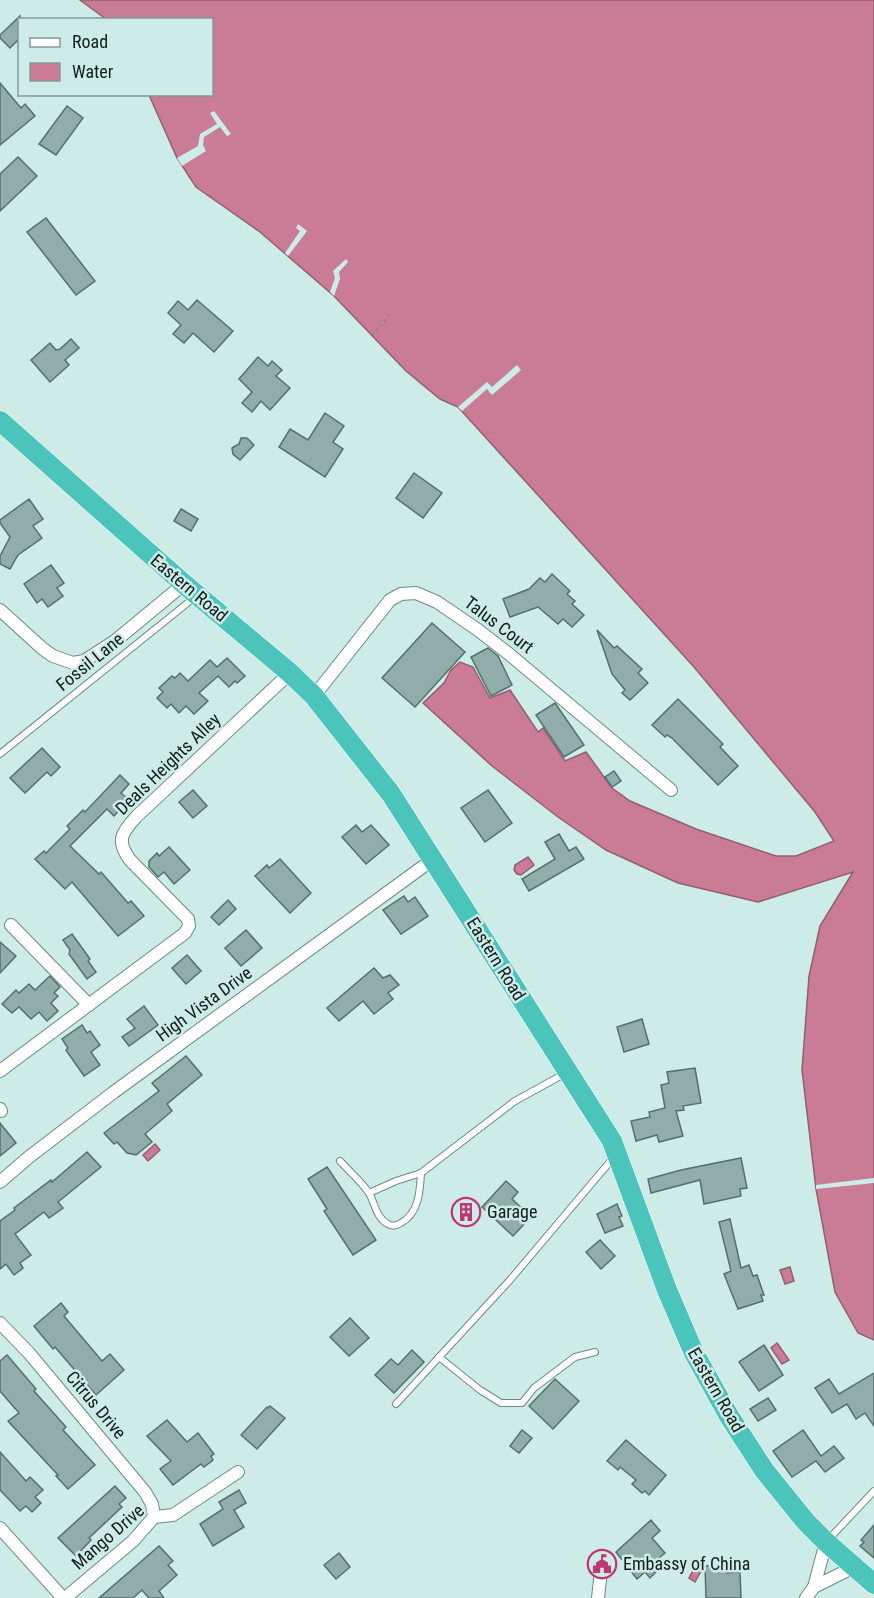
<svg xmlns="http://www.w3.org/2000/svg" width="874" height="1598" font-family="'Roboto Condensed',sans-serif">
<style>
.water{fill:#ca7b96;stroke:#925e71;stroke-width:1.5}
.pier{fill:#cdece8}
.building{fill:#90adaa;stroke:#546f6c;stroke-width:1.5}
.lines{fill:none;stroke-linecap:round;stroke-linejoin:round}
.service-casing{stroke:#6d8986;stroke-width:8}
.minor-casing{stroke:#6d8986;stroke-width:14}
.trunk-casing{stroke:#fff;stroke-width:21}
.path{stroke:#748987;stroke-width:2;stroke-dasharray:1.5 4.5;stroke-linecap:butt}
.service{stroke:#fff;stroke-width:6}
.minor{stroke:#fff;stroke-width:12}
.trunk{stroke:#4bc4bc;stroke-width:20}
.labels{text-anchor:middle;stroke-width:5;stroke-linejoin:round;paint-order:stroke}
.street-label{font-size:18px;fill:#111c1b;stroke:#cdece8}
.poi-label{font-size:18px;fill:#111c1b;stroke:#cdece8;text-anchor:start}
</style>
<rect width="100%" height="100%" fill="#cdece8"/>
<g class="water">
<polygon points="80,0 874,0 874,1340 858,1333 835,1292 816,1189 802,1070 809,976 820,926 853,872 758,902 678,883 606,850 558,817 492,766 423,703 444,683 451,670 460,662 473,667 490,698 510,690 538,732 543,728 565,761 586,752 612,788 630,801 696,829 776,856 796,856 834,841 815,812 694,667 458,407 440,399 406,371 334,296 260,232 196,187 177,158 149,95 212,94 212,20 106,19"/>
<polygon points="528,857 534,865 521,875 517,874 514,870 515,865"/>
<polygon points="155,1144 160,1150 148,1161 143,1155"/>
<polygon points="790,1267 794,1281 785,1284 780,1270"/>
<polygon points="777,1343 789,1360 782,1364 771,1348"/>
<polygon points="698,1561 705,1564 695,1582 689,1578"/>
</g>
<g class="pier">
<polygon points="214,111 231,134 227,136 220,127 204,137 203,145 206,151 182,166 177,158 198,146 200,134 217,124 210,113"/>
<polygon points="298,224 307,231 288,256 285,253 300,231 296,228"/>
<polygon points="346,259 348,262 339,272 340,279 334,296 330,292 335,278 333,271"/>
<polygon points="517,365 521,370 492,395 487,389 462,411 458,407 487,382 492,387"/>
<polygon points="874,1178 874,1183 816,1189 816,1185"/>
</g>
<g class="building">
<polygon points="20,16 20,38 10,48 0,38 0,35"/>
<polygon points="0,83 21,108 25,104 35,116 0,145"/>
<polygon points="67,106 83,118 56,155 39,144"/>
<polygon points="18,157 37,176 0,211 0,174"/>
<polygon points="46,218 95,281 76,295 27,232"/>
<polygon points="197,300 233,331 214,352 193,333 184,343 173,334 181,325 168,313 178,301 188,310"/>
<polygon points="71,339 79,348 65,360 69,365 50,382 31,360 50,343 56,350 60,349"/>
<polygon points="258,357 268,366 272,361 282,370 276,376 290,388 270,410 261,401 252,412 242,403 252,392 239,379"/>
<polygon points="325,413 344,426 333,442 343,449 325,477 279,447 290,429 308,440"/>
<polygon points="241,438 247,438 254,445 240,460 233,454 232,448 239,444"/>
<polygon points="414,473 442,493 423,518 396,498"/>
<polygon points="29,499 43,519 33,526 42,538 18,555 10,569 0,564 0,556 10,537 0,523 0,520"/>
<polygon points="181,509 198,519 191,531 174,521"/>
<polygon points="51,565 64,583 57,588 63,596 48,607 42,599 37,603 24,584"/>
<polygon points="552,574 570,591 567,594 575,601 572,604 584,615 572,627 563,619 558,624 538,607 510,617 503,599 529,589 540,578 545,582"/>
<polygon points="432,623 465,652 415,707 382,678"/>
<polygon points="597,630 614,648 617,646 642,669 638,673 648,683 630,700 622,693 625,690 612,674"/>
<polygon points="488,648 498,656 512,685 491,696 471,657"/>
<polygon points="227,658 245,676 237,683 235,681 229,687 218,676 199,693 208,701 194,714 186,706 179,713 171,704 167,708 157,698 163,692 159,688 172,676 175,678 180,673 188,681 210,660 217,667"/>
<polygon points="678,699 723,744 720,747 738,766 718,785 672,738 667,735 665,737 652,725"/>
<polygon points="555,703 584,745 564,757 536,715"/>
<polygon points="42,748 60,767 51,776 47,772 25,793 10,778"/>
<polygon points="614,771 621,781 612,787 605,777"/>
<polygon points="120,775 129,784 121,793 129,800 114,816 107,809 70,846 99,874 101,872 128,903 131,901 144,916 118,936 72,882 65,889 35,859 44,851 46,853 70,829 67,826 83,810 85,812"/>
<polygon points="193,790 207,806 193,818 179,802"/>
<polygon points="488,790 512,823 485,842 461,808"/>
<polygon points="356,825 362,832 371,825 389,845 366,864 342,837"/>
<polygon points="559,834 569,851 576,847 584,859 529,891 522,879 555,859 545,842"/>
<polygon points="169,847 190,870 174,884 164,872 158,877 149,867 149,861 157,853 159,856"/>
<polygon points="280,859 311,893 290,913 255,876 267,865 269,868"/>
<polygon points="404,896 408,902 415,897 428,916 401,934 383,910"/>
<polygon points="228,900 236,909 219,925 211,917"/>
<polygon points="246,930 262,948 241,966 225,948"/>
<polygon points="72,934 90,959 88,961 96,972 87,979 69,954 70,950 63,940"/>
<polygon points="0,942 16,956 0,973"/>
<polygon points="187,955 201,971 186,984 172,968"/>
<polygon points="374,968 383,978 390,975 399,985 388,993 393,999 374,1014 363,1001 339,1021 327,1008"/>
<polygon points="50,976 60,987 54,993 58,996 51,1003 58,1011 47,1021 39,1012 31,1019 19,1007 12,1013 2,1004 16,990 19,993 29,984 35,990"/>
<polygon points="144,1006 158,1025 129,1046 122,1037 135,1028 127,1019"/>
<polygon points="642,1019 649,1044 624,1052 617,1027"/>
<polygon points="82,1025 87,1033 90,1031 100,1045 91,1052 100,1065 84,1076 66,1050 68,1048 62,1039"/>
<polygon points="186,1056 202,1075 167,1104 172,1111 145,1134 152,1142 136,1155 127,1153 117,1142 114,1144 104,1133 159,1091 152,1083"/>
<polygon points="695,1068 701,1103 683,1106 684,1110 676,1111 683,1136 659,1142 657,1135 636,1141 631,1121 650,1117 649,1112 665,1108 661,1085 669,1083 667,1072"/>
<polygon points="0,1123 16,1143 0,1156"/>
<polygon points="87,1152 101,1167 58,1202 63,1208 49,1218 44,1212 15,1234 31,1255 20,1263 23,1268 14,1275 6,1264 0,1269 0,1221 15,1210 14,1208 51,1180 52,1182"/>
<polygon points="741,1158 747,1188 740,1189 741,1196 704,1204 700,1180 651,1193 648,1179 681,1170"/>
<polygon points="327,1167 376,1240 353,1255 324,1211 327,1209 308,1179"/>
<polygon points="506,1181 518,1192 512,1199 531,1217 513,1236 482,1207"/>
<polygon points="617,1204 622,1216 619,1217 623,1226 605,1233 597,1214"/>
<polygon points="730,1219 741,1268 749,1265 753,1276 757,1275 764,1295 761,1295 763,1301 738,1309 724,1274 731,1271 719,1222"/>
<polygon points="600,1240 615,1256 601,1269 586,1252"/>
<polygon points="61,1303 68,1312 64,1316 102,1361 110,1354 124,1370 96,1395 55,1347 53,1349 34,1326"/>
<polygon points="350,1318 369,1338 349,1356 330,1337"/>
<polygon points="764,1345 783,1375 759,1391 739,1362"/>
<polygon points="412,1350 424,1362 394,1393 375,1375 391,1359 398,1365"/>
<polygon points="7,1355 36,1389 34,1391 66,1427 63,1430 95,1465 68,1489 56,1476 58,1475 8,1421 19,1413 0,1391 0,1361"/>
<polygon points="874,1373 874,1426 865,1413 856,1419 847,1404 832,1413 815,1388 829,1379 839,1394"/>
<polygon points="555,1379 579,1401 553,1429 529,1406"/>
<polygon points="768,1398 776,1410 758,1421 750,1409"/>
<polygon points="270,1406 285,1418 257,1449 241,1435 267,1407 268,1408"/>
<polygon points="167,1420 187,1442 198,1433 214,1454 211,1456 213,1460 204,1467 201,1464 173,1485 160,1469 171,1461 147,1436"/>
<polygon points="522,1430 532,1438 519,1453 510,1446"/>
<polygon points="803,1430 821,1456 834,1446 844,1458 825,1472 816,1461 792,1477 773,1451"/>
<polygon points="626,1440 666,1475 649,1495 645,1491 642,1493 632,1484 636,1480 620,1467 618,1470 607,1461"/>
<polygon points="0,1452 26,1481 30,1477 43,1490 35,1497 41,1503 32,1512 26,1506 20,1511 0,1490"/>
<polygon points="115,1486 126,1498 119,1504 122,1507 89,1538 91,1540 76,1556 58,1538"/>
<polygon points="239,1490 246,1503 234,1510 244,1527 213,1546 200,1524 223,1509 219,1502"/>
<polygon points="651,1520 660,1531 652,1538 665,1553 659,1558 664,1564 650,1578 645,1572 637,1579 616,1552"/>
<polygon points="874,1525 874,1558 860,1546 864,1542 861,1540"/>
<polygon points="159,1546 173,1561 168,1565 177,1575 159,1591 164,1598 149,1598 142,1590 133,1598 99,1598"/>
<polygon points="339,1553 350,1567 336,1579 324,1565"/>
<polygon points="727,1565 727,1573 740,1572 741,1598 706,1598 705,1566"/>
</g>
<g class="lines">
<g class="service-casing">
<g id="service">
<polyline points="0,754 195,597"/>
<path d="M340,1161C349,1171 361,1181 369,1193C375,1203 376,1218 388,1224C393,1227 397,1225 401,1223C419,1213 420,1191 421,1173"/>
<polyline points="369,1193 396,1181 421,1173 515,1101 564,1074"/>
<polyline points="439,1357 480,1390 501,1403 522,1403 534,1388 575,1357 595,1352"/>
<polyline points="396,1404 510,1280 614,1157"/>
<polyline points="827,1541 874,1491"/>
</g>
</g>
<g class="minor-casing">
<g id="minor">
<polyline points="0,610 43,649 53,656 73,663 84,661 115,641 184,584"/>
<polyline points="314,696 390,600 401,594 416,593 437,602 478,630 509,654 671,790"/>
<polyline points="11,925 89,1005"/>
<path d="M0,1071L185,933L189,926L188,919L130,860C116,841 121,833 137,816L290,673"/>
<polyline points="0,1109 1,1111"/>
<polyline points="0,1182 29,1157 114,1092 432,860"/>
<polyline points="0,1323 29,1353 145,1492 152,1504 154,1517"/>
<polyline points="0,1528 63,1598"/>
<polyline points="814,1587 854,1567"/>
<polyline points="65,1598 133,1541 154,1517 173,1515 238,1472"/>
<polyline points="598,1598 602,1562"/>
<polyline points="806,1598 814,1587 826,1542"/>
</g>
</g>
<g class="trunk-casing">
<polyline id="trunk" points="0,421 184,584 290,673 314,696 391,794 612,1141 667,1290 694,1353 729,1416 764,1470 806,1522 826,1542 874,1584"/>
</g>
<polyline class="path" points="373,335 391,313"/>
<use href="#service" class="service"/>
<use href="#minor" class="minor"/>
<use href="#trunk" class="trunk"/>
</g>
<defs>
<g id="building-ring" transform="scale(1.5)"><circle r="9.5" fill="#cdece8" stroke="#c03672" stroke-width="1.5"/><path d="M-4-6H4V6H1V3H-1V6H-4ZM-2.5-4.3h1.7v1.8h-1.7ZM.8-4.3h1.7v1.8H.8ZM-2.5-1h1.7V.8h-1.7ZM.8-1h1.7V.8H.8Z" fill="#c03672"/></g>
<g id="civic-ring" transform="scale(1.5)"><circle r="9.5" fill="#cdece8" stroke="#c03672" stroke-width="1.5"/><path d="M-.6-6.5H3V-4.5H.6V-3L4-1V1h2V6H-6V1h2V-1L-.6-3ZM-1.2 2.5V6h2.4V2.5Z" fill="#c03672"/></g>
</defs>
<g fill-rule="evenodd">
<use href="#building-ring" x="466" y="1212"/>
<use href="#civic-ring" x="602" y="1564"/>
</g>
<g class="labels">
<g class="street-label">
<text transform="translate(189 588) rotate(40)" y="6">Eastern Road</text>
<text transform="translate(499 625) rotate(37)" y="6">Talus Court</text>
<text transform="translate(90 662) rotate(-39)" y="6">Fossil Lane</text>
<text transform="translate(168 764) rotate(-44)" y="6">Deals Heights Alley</text>
<text transform="translate(496 959) rotate(58)" y="6">Eastern Road</text>
<text transform="translate(204 1004) rotate(-36)" y="6">High Vista Drive</text>
<text transform="translate(716 1390) rotate(60)" y="6">Eastern Road</text>
<text transform="translate(96 1405) rotate(50)" y="6">Citrus Drive</text>
<text transform="translate(108 1537) rotate(-41)" y="6">Mango Drive</text>
</g>
<g class="poi-label">
<text x="487" y="1218">Garage</text>
<text x="623" y="1570">Embassy of China</text>
</g>
</g>
<rect x="18" y="18" width="195" height="78" fill="#cdece8" stroke="#829996" stroke-width="1.5"/>
<rect x="30" y="38" width="30" height="9" fill="#ffffff" stroke="#829996" stroke-width="1.5"/>
<text x="72" y="48" font-size="18" fill="#111c1b">Road</text>
<rect x="30" y="63" width="30" height="18" fill="#ca7b96" stroke="#829996" stroke-width="1.5"/>
<text x="72" y="78" font-size="18" fill="#111c1b">Water</text>
</svg>
